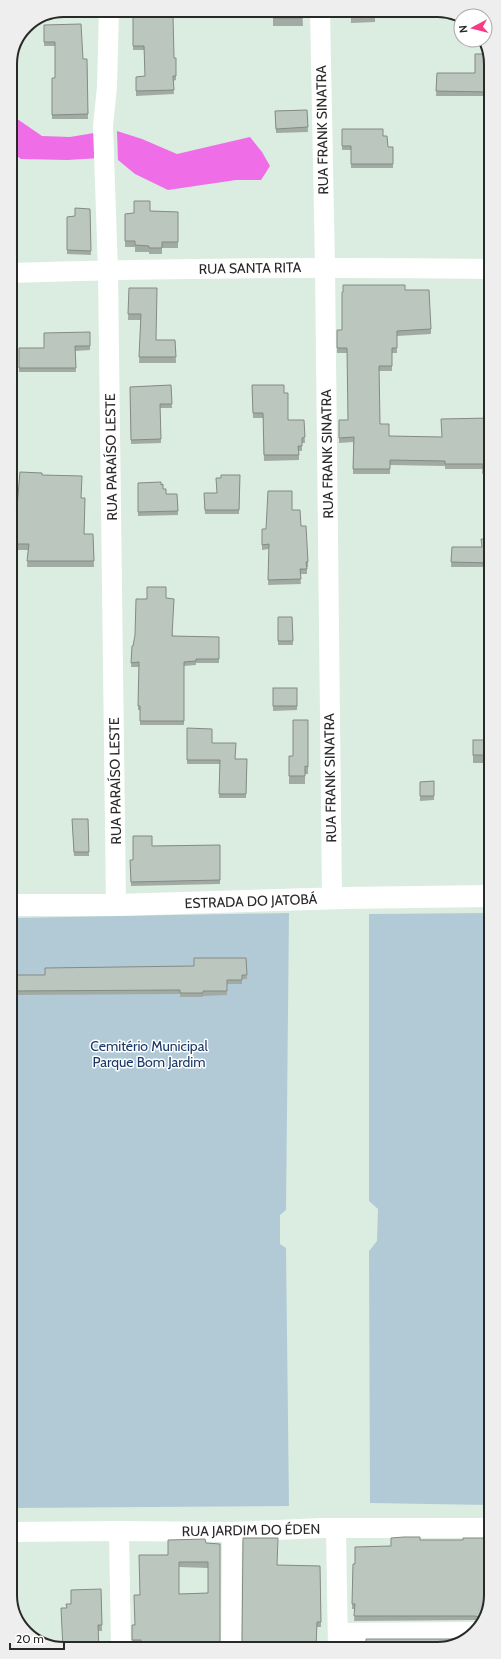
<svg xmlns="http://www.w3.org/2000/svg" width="501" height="1659" font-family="Cabin,sans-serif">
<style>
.cemetery{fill:#b2cad6}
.water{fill:#ef6de6}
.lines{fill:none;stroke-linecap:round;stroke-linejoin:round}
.street{stroke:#fff;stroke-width:20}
.secondary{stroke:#fff;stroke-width:22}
.wall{fill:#a1aba3;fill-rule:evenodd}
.building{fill:#bbc7be;stroke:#838b85;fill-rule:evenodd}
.labels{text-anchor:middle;stroke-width:3;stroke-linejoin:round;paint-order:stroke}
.street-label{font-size:14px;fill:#292929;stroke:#fff}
.park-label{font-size:14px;fill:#193966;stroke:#fff}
.rim{fill:none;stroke:#292929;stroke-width:2}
</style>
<rect width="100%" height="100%" fill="#dbece1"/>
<g class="cemetery">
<polygon points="289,913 286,1210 280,1215 280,1244 286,1248 289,1506 12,1508 11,918"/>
<polygon points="490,913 491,1505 370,1503 369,1251 377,1241 378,1209 369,1201 369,914"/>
</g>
<g class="water">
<polygon points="10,114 42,136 70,137 100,132 101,158 67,160 21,159 10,151"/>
<polygon points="117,131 142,139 177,154 250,137 262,152 270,166 261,180 236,180 168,190 135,174 118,160"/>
</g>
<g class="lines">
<g class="street">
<polyline points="109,10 107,87 103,126 108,270 116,905"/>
<polyline points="320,10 325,267 332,898"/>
<path d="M10,273C170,268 330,267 489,269"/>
<polyline points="336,1529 338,1648"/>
<polyline points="119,1531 121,1649"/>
<polyline points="12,1532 119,1531 232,1532 322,1528 491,1528"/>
<polyline points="339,1633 475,1632"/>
<polyline points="231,1648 232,1532"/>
</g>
<polyline class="secondary" points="11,905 116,905 344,898 490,896"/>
</g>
<g class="wall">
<polygon points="133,10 167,16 176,76 176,80 173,81 174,94 136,96 136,77 145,76 144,50 133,50"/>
<polygon points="258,10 302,10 303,26 273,26 273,14 259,14"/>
<polygon points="351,10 375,10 375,22 351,23"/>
<polygon points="44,25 83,59 87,59 88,119 52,119 52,78 55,78 55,46 44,46"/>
<polygon points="489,54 489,96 436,96 437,73 475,73"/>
<polygon points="307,110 308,132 276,133 275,111"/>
<polygon points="342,129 383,136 388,147 393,147 393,168 351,168 351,150 342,150"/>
<rect x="485" y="139" width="4" height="29"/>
<polygon points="90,209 91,255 67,254 67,217 75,216"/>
<polygon points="150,211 178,212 178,248 162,248 162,254 149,254 149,252 135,252 135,247 125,247 125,214"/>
<polygon points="129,288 156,340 175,340 176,363 139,363 141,320 128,320"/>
<polygon points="405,290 431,329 431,334 397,336 397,353 392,353 392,371 379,371 380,424 389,436 441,437 490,418 490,479 483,479 483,469 445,469 445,466 390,465 390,474 353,474 353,442 339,443 339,420 348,420 347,353 337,353 337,330 342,330"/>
<polygon points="90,332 90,350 75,351 76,372 19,372 19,348 44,348"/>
<polygon points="171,385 172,408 160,408 161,443 131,444 130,387"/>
<polygon points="252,385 284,393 288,420 304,420 305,443 302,443 302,451 299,451 299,460 264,461 263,418 253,418"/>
<polygon points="42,475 82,498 84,534 93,534 94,567 27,567 28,550 11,550 11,507 17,507"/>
<polygon points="240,475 239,514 205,514 204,497 217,493"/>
<polygon points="138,483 161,485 166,494 177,494 178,515 138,516"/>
<polygon points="292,510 301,526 308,562 308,567 307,567 307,574 300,574 301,584 268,585 269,549 262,550 262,529 266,529"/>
<polygon points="490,529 490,567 451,567 452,547 482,547 489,539"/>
<polygon points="166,598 173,636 219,637 219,663 196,663 196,665 184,666 184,725 140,725 140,710 138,710 139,667 131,667 132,646 133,646 147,599"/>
<polygon points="278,617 292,617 293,645 278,645"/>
<polygon points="273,688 297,688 297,710 273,711"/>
<polygon points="308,720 308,774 305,774 305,784 289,784 289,756 293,756"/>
<polygon points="187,728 212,743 236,759 247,759 246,798 219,798 220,764 187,764"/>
<rect x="473" y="740" width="17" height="23"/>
<polygon points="434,781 434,800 420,801 420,782"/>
<polygon points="72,819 88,819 89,856 74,856"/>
<polygon points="220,845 220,884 131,886 130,860 133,860 152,846"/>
<polygon points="246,958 247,979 242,979 242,984 227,984 227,995 203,996 203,997 180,997 180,994 11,995 11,975 45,975 194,966"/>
<polygon points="420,1540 491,1596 482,1623 480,1622 475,1620 354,1621 355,1609 352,1609 353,1564 355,1564 391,1546"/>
<path d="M206,1543L220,1643L132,1645V1625H134L168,1555ZM179,1567L208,1568V1593L179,1594Z"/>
<polygon points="278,1565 320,1566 321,1627 317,1627"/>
<polygon points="101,1589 102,1631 98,1631 66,1608"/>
</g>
<g class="building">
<polygon points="133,10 167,10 167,16 173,16 174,58 176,58 176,76 173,76 174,90 136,91 136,77 145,76 144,46 133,46"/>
<polygon points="273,10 302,10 303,18 273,18"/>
<polygon points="351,10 375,10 375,15 351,16"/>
<polygon points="81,24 83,59 87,59 88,114 52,115 52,78 55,78 55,42 44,42 44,25"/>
<polygon points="475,54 489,54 489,92 436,91 437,73 475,73"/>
<polygon points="307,110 308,127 276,129 275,111"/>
<polygon points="342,129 383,129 383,136 387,136 388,147 393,147 393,164 351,164 351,146 342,146"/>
<rect x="485" y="139" width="4" height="17"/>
<polygon points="134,201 150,201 150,211 178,212 178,242 162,242 162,248 149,248 149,246 135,245 135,241 125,241 125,214 134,213"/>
<polygon points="75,208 90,209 91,251 67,250 67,217 75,216"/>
<polygon points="343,285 405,285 405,290 429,290 431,329 397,331 397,348 392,348 392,366 379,366 380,424 389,424 389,436 442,437 441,419 490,418 490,474 483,474 483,464 445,464 445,461 390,460 390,469 353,469 354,437 339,438 339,420 348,420 347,348 337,348 337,330 342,330 342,292 343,292"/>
<polygon points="129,288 157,288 156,340 175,340 176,357 139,357 141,314 128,314"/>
<polygon points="90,332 90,346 75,346 76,368 19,368 19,348 44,348 44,333"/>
<polygon points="171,385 172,404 160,404 161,439 131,440 130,387"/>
<polygon points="252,385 284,385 284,393 288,393 288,420 304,420 305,437 302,438 302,446 298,446 299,455 264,455 263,413 253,413"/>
<polygon points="20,472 42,473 42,475 82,476 81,498 85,498 84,534 93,534 94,561 27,561 29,544 11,544 11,507 17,507"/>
<polygon points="221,475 240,475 239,510 205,510 204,493 217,493 216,478 221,478"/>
<polygon points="161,482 161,485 163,484 163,489 166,489 166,494 177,494 178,511 138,512 138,483"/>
<polygon points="268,491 292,491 292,510 300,510 301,526 306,526 308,562 306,562 307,569 300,569 301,579 268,580 269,544 262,545 262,529 266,529"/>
<polygon points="488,529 490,529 490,563 451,562 452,547 482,547 481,539 489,539"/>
<polygon points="147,587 166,587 166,598 174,599 172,636 219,637 219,659 196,659 196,661 184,662 184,721 140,721 140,706 138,706 139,662 131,663 132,646 133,646 135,635 136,599 147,599"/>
<polygon points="278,617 292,617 293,641 278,641"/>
<rect x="273" y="688" width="24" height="18"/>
<polygon points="293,720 308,720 308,767 305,766 305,776 289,776 289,756 293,756"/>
<polygon points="187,728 212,729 212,743 236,743 235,759 247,759 246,794 219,794 220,760 187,760"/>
<rect x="473" y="740" width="17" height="15"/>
<polygon points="434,781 434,796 420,796 420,782"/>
<polygon points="72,819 88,819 89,852 74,852"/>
<polygon points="133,836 152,836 152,846 220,845 220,880 131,882 130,860 133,860"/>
<polygon points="194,958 246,958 247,975 242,975 242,980 227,980 227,991 203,991 203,993 180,993 180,990 11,991 11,975 45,975 45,968 194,966"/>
<polygon points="404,1537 420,1537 420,1540 463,1540 463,1538 491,1538 491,1596 483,1619 480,1617 475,1616 354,1616 355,1604 352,1604 353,1564 355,1564 355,1547 391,1546 391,1538"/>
<polygon points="243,1538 278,1538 277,1565 320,1566 321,1622 317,1622 316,1648 241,1648 242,1643"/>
<path d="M205,1539L206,1543L220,1544V1643L221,1648L141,1649V1640H132V1625H135L134,1595H140L139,1555H168V1540ZM179,1562H208V1593L179,1594Z"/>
<polygon points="101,1589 102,1625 98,1625 99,1649 63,1649 61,1608 67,1608 66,1604 71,1604 71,1590"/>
<polygon points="366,1639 464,1639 451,1647 366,1648"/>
</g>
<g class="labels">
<g class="street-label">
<text transform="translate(322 130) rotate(-91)" y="5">RUA FRANK SINATRA</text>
<text transform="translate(250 268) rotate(-1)" y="5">RUA SANTA RITA</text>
<text transform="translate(327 454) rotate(-91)" y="5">RUA FRANK SINATRA</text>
<text transform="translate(111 457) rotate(-91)" y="5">RUA PARAÍSO LESTE</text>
<text transform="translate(330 778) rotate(-91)" y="5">RUA FRANK SINATRA</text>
<text transform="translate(115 781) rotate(-91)" y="5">RUA PARAÍSO LESTE</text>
<text transform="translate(251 901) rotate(-2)" y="5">ESTRADA DO JATOBÁ</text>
<text transform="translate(251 1530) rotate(-1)" y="5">RUA JARDIM DO ÉDEN</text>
</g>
<g class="park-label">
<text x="149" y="1051">Cemitério Municipal<tspan x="149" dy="16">Parque Bom Jardim</tspan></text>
</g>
</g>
<path d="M0 0H501V1659H0ZM64 17H437A47 47 0 0 1 484 64V1595A47 47 0 0 1 437 1642H64A47 47 0 0 1 17 1595V64A47 47 0 0 1 64 17Z" fill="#eee" fill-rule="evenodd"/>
<path class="rim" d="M64 17H437A47 47 0 0 1 484 64V1595A47 47 0 0 1 437 1642H64A47 47 0 0 1 17 1595V64A47 47 0 0 1 64 17Z"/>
<g transform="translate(473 28) rotate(263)"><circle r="19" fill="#ffffff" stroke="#a9a9a9"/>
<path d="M0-3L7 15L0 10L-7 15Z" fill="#fa3984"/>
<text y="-6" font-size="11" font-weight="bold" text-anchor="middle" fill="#292929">N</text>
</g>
<path d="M10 1643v6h54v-6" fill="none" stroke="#292929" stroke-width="2"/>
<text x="16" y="1643" font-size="12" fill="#292929" stroke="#ffffff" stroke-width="3" paint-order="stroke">20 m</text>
</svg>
